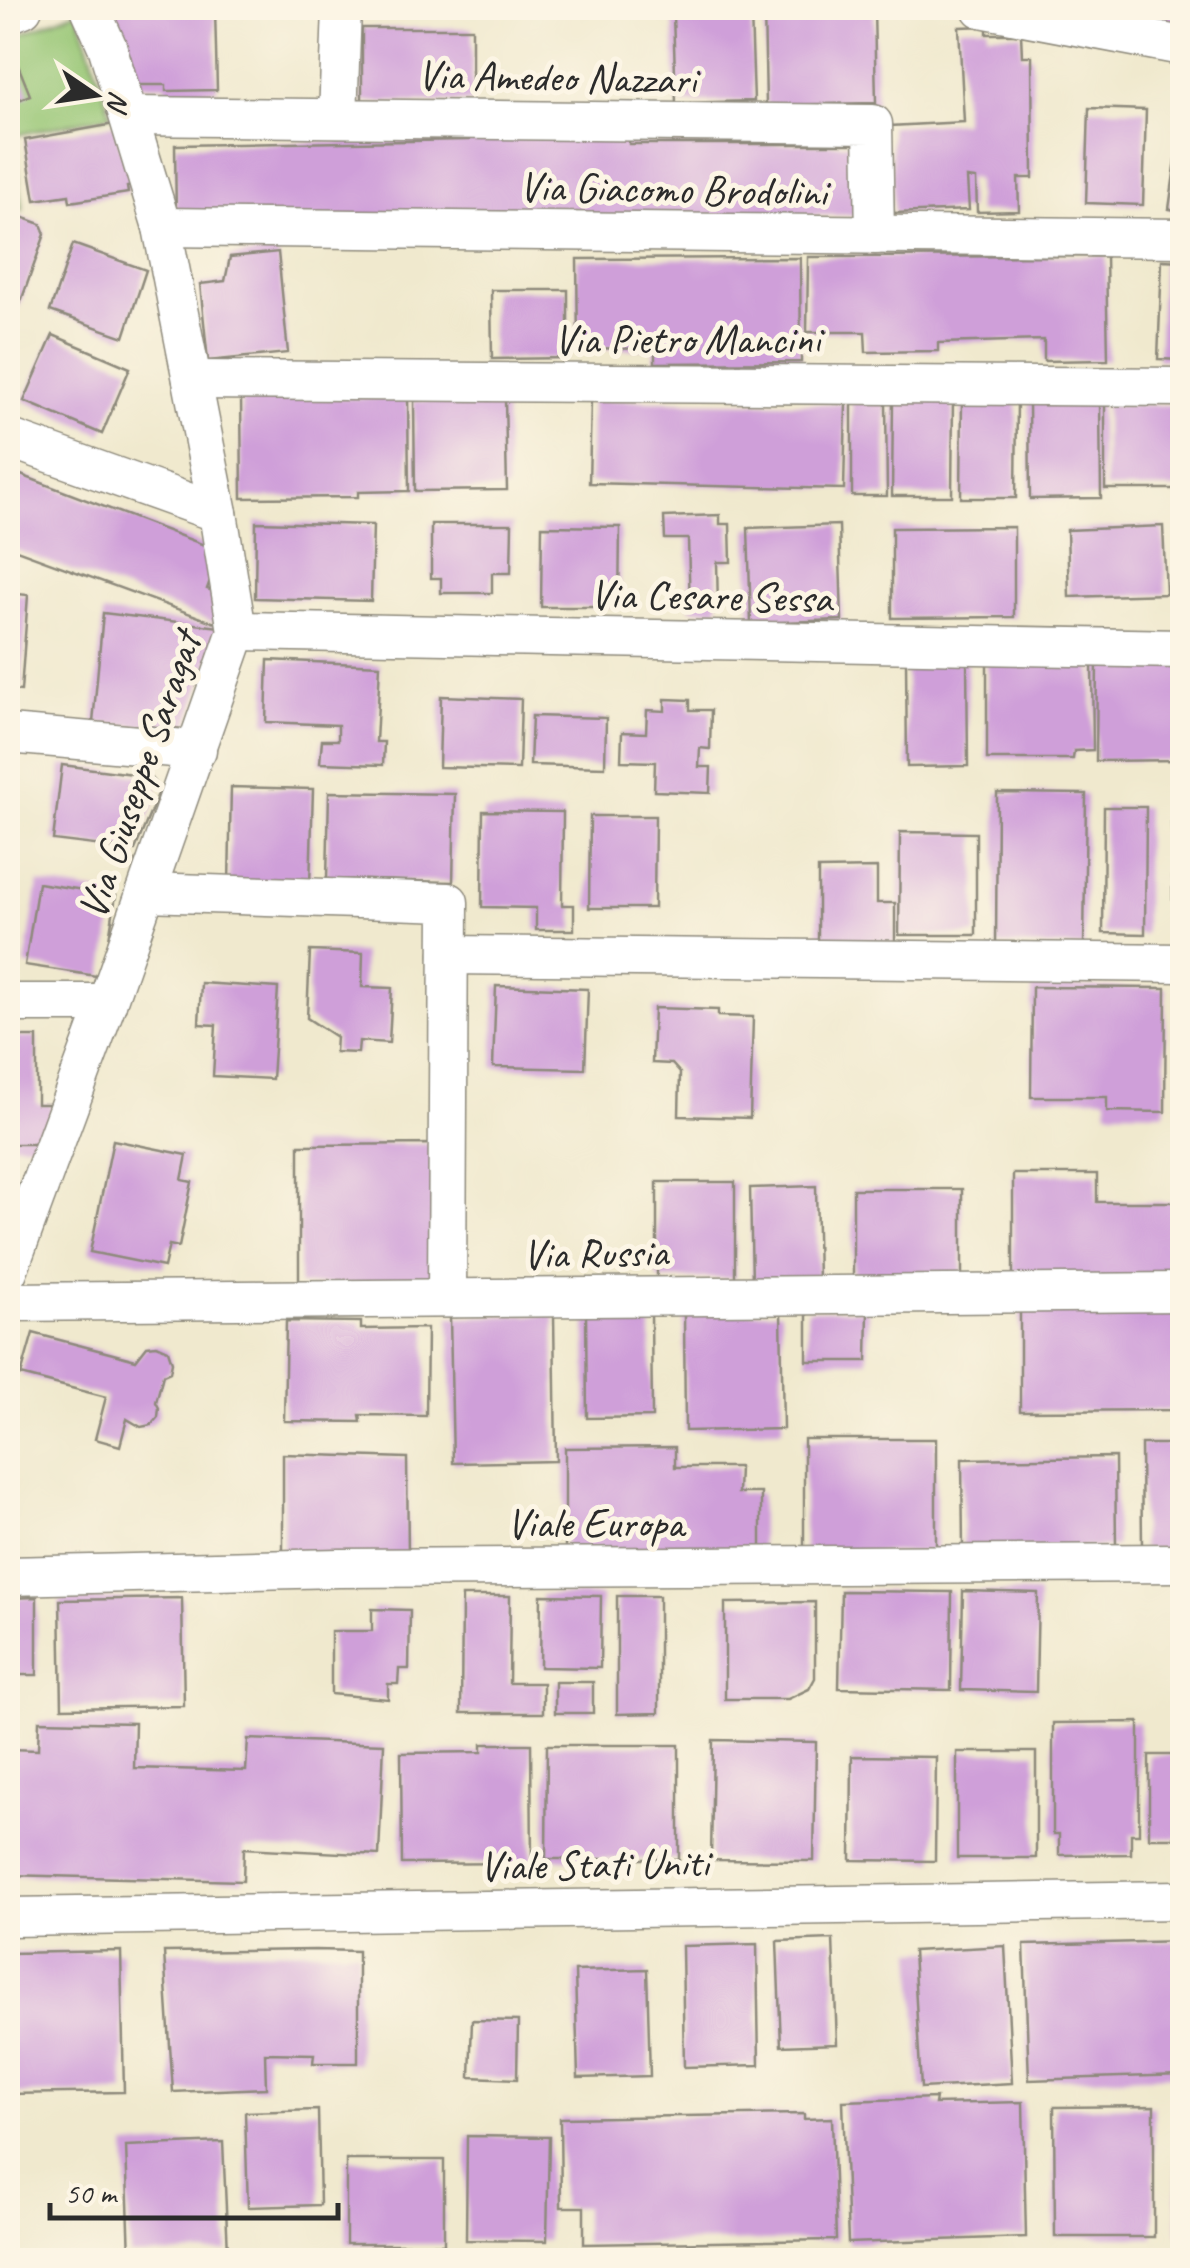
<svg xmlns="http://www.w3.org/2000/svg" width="1190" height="2268" font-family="Caveat,sans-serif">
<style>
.green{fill:#97c674;stroke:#617850;stroke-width:2.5}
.building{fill:#cf9fd9}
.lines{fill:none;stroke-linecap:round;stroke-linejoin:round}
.street-casing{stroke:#8e8a7c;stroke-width:41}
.street{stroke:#fff;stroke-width:38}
.labels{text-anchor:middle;stroke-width:10;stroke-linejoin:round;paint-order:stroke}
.street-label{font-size:42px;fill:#2b2b2b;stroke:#fcf5e5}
</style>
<rect width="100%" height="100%" fill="#fcf5e5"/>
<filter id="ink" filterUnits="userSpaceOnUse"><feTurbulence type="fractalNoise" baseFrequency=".01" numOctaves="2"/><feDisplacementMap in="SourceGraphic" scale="20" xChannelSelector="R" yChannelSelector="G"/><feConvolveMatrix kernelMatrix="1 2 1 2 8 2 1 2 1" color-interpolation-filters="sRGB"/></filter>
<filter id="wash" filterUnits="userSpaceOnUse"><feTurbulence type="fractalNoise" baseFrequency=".0048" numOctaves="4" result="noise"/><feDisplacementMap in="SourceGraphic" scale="40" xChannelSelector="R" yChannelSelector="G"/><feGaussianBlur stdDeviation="2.25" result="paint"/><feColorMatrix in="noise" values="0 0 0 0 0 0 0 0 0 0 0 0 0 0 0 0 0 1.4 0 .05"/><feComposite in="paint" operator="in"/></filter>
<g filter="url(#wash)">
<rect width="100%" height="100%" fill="#f0e9ce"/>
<polygon class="green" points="77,11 111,115 13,136 23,210 8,205 8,39"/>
<g id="blocks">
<g class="building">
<polygon points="109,8 215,8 217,90 166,91 166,85 136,85"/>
<polygon points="764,8 874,8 876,103 766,105"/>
<polygon points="1079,8 1182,8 1182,34 1079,9"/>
<polygon points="751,13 754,101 676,103 673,15"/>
<polygon points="987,26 987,34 1021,34 1022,56 1032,56 1033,178 1018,178 1019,211 977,212 976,179 967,178 969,210 894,213 890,126 964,122 959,27"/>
<rect x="362" y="28" width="110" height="74"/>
<polygon points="8,40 30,95 8,105"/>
<polygon points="1089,108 1146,110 1143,205 1086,203"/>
<polygon points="114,124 132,186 127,187 128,193 70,202 69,195 35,200 25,140"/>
<polygon points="1180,131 1182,131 1182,211 1169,209"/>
<polygon points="470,136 629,136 629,144 864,144 864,215 176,220 175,145 469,140"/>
<polygon points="8,212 41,224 45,234 19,307 8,302"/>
<polygon points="73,244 146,270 124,337 50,311"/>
<polygon points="278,252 288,353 208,361 200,284 225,281 230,257"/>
<polygon points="1106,256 1108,360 1044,361 1044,340 938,343 938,351 866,352 865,332 807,332 808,257"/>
<polygon points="800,258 801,362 655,363 655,349 578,348 577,259"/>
<polygon points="1162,260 1182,261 1182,360 1158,359"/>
<polygon points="491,290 568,290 568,358 492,359"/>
<polygon points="53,335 130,368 102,434 24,401"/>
<polygon points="241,396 408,399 409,491 358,492 358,497 242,498"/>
<polygon points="505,399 507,490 415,491 414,401"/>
<polygon points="953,399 952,496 892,496 893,400"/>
<polygon points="962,399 1017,400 1016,498 961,498"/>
<polygon points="591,400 846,404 844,489 589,483"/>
<polygon points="852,401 886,401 887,496 852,496"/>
<polygon points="1100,401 1101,498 1030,499 1029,402"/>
<rect x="1105" y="405" width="77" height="84"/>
<polygon points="8,470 220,551 207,589 225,595 215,623 8,547"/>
<polygon points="720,515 720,524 730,524 731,562 717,562 718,609 690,609 688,539 665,539 664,517"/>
<polygon points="256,522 373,525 371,601 255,598"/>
<polygon points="431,524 512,524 511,573 492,573 492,593 441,593 441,578 431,578"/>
<polygon points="839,525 842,620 751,623 748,528"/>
<polygon points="542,526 620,527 619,607 541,607"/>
<polygon points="1163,526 1166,594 1069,597 1067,530"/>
<polygon points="1014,527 1014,617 892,618 892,528"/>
<polygon points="8,593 28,595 21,691 8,690"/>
<polygon points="103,613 220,627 186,729 93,723"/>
<polygon points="987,655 1092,662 1093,750 1074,751 1073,759 987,759"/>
<polygon points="1097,657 1182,657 1182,760 1096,761"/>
<polygon points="967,659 968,766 907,767 906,660"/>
<polygon points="268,660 380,665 376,742 384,742 383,765 320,763 322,740 338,740 338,725 266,722"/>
<polygon points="441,696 521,699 519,769 439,767"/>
<polygon points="665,699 690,700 690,710 711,710 710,749 700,748 699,767 711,767 710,793 654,791 655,762 621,761 622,732 646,733 647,710 665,711"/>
<polygon points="532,716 606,718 605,767 530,765"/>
<polygon points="62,765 149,776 155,783 158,794 135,850 53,840"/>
<polygon points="231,787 313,789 310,885 229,883"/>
<polygon points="329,792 455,794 453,882 327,879"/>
<polygon points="997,793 1086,794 1084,947 996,945"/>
<polygon points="1104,807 1146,807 1145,934 1103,933"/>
<polygon points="483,811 563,812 562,905 574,905 574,930 536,930 536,908 482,907"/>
<polygon points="590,816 655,816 654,908 589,908"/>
<polygon points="1171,823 1182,823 1182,920 1173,920"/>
<polygon points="900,832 976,833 976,935 899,935"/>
<polygon points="877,868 877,903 895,903 895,943 818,943 818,869"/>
<polygon points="38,883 116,895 103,977 25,965"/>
<polygon points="310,951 363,953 362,987 392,988 389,1043 359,1041 358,1053 335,1052 336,1037 307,1018"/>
<polygon points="201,983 278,988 272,1079 213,1076 216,1025 199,1024"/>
<polygon points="496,986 588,989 585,1069 493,1067"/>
<polygon points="1032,987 1166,988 1165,1112 1107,1111 1107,1097 1031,1097"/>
<polygon points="654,1008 718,1010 718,1016 753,1017 750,1118 679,1116 680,1073 672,1064 652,1063"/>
<polygon points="8,1037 37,1037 37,1104 51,1104 51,1144 8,1144"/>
<polygon points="113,1140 187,1155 182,1180 192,1182 179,1247 169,1245 164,1267 90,1252"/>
<polygon points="440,1144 441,1285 299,1285 299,1145"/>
<polygon points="1013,1174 1097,1174 1097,1202 1182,1202 1182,1280 1013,1279"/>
<polygon points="657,1182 735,1182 735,1278 657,1279"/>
<polygon points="816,1186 818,1281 752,1283 750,1188"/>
<polygon points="853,1189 962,1189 962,1278 853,1279"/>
<polygon points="807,1310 868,1310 867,1361 807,1361"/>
<polygon points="1182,1310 1182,1410 1020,1411 1020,1311"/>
<polygon points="781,1312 783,1429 685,1431 684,1313"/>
<polygon points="651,1313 652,1417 587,1418 586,1314"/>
<polygon points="554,1315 556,1461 453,1463 450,1317"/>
<polygon points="286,1321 361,1322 361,1329 427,1328 426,1416 360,1415 361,1422 284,1421"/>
<polygon points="33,1333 136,1360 147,1346 157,1345 168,1350 172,1362 170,1372 163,1375 156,1402 159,1408 158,1417 151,1425 141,1427 127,1419 120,1446 95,1439 106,1397 21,1375"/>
<rect x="804" y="1439" width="132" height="113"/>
<polygon points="1141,1444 1182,1444 1182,1549 1142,1549"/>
<polygon points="675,1447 675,1467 739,1467 738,1493 761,1493 761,1551 565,1551 565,1448"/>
<polygon points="283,1454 407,1458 408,1559 283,1565"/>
<polygon points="1115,1457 1116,1547 963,1549 962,1459"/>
<polygon points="841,1591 952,1592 951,1690 839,1688"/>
<polygon points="963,1591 1038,1593 1036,1692 961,1690"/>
<polygon points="541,1595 601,1596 600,1668 540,1667"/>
<polygon points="462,1596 510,1596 509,1683 543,1683 543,1713 461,1713"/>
<polygon points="617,1596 659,1596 659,1713 617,1714"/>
<polygon points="37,1597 37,1675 8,1675 8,1598"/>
<polygon points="182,1598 184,1706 62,1708 60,1600"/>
<polygon points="815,1602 815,1678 809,1689 788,1699 725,1699 725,1603"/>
<polygon points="372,1609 410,1610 409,1669 399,1669 398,1684 388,1684 388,1699 331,1694 331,1631 372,1631"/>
<rect x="555" y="1682" width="38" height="31"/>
<polygon points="39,1721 135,1723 134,1768 246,1771 248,1739 384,1744 379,1855 244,1848 243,1881 8,1875 8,1749 38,1750"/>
<polygon points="1139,1722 1139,1834 1131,1834 1131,1854 1059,1855 1059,1834 1053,1834 1053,1723"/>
<polygon points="713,1740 816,1742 814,1861 711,1860"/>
<polygon points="482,1744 531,1744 532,1863 402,1864 401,1753 482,1752"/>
<polygon points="547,1745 679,1745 679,1859 546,1859"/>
<rect x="957" y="1752" width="79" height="106"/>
<rect x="1149" y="1755" width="33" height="83"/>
<polygon points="852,1756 936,1757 935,1861 851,1860"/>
<polygon points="833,1939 837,2044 781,2046 777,1941"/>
<polygon points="1182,1941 1182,2075 1029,2080 1024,1945"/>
<polygon points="757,1944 759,2065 684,2067 682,1946"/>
<polygon points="1005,1946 1012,2083 921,2088 913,1951"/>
<polygon points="315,1950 358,1951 358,2063 313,2063 314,2054 265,2053 266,2088 173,2092 164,1952"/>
<polygon points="121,1951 124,2092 8,2094 8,1953"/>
<polygon points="647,1969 650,2076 578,2078 575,1971"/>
<polygon points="472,2020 518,2021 517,2079 470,2077"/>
<polygon points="936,2098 935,2104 1023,2102 1026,2237 848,2243 843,2101"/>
<polygon points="1154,2106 1154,2237 1055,2237 1054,2107"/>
<polygon points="318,2110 320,2205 248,2207 245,2112"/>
<polygon points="804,2114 804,2119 832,2118 836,2240 584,2244 584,2207 561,2207 560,2118"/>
<polygon points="467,2136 549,2137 547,2241 466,2240"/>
<polygon points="223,2142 228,2252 130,2256 126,2146"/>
<polygon points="1176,2154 1182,2154 1182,2235 1178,2235"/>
<rect x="346" y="2160" width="98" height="84"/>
</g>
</g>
</g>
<g filter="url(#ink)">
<use href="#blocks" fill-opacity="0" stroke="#8e8a7c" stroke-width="2.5"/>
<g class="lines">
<g class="street-casing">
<g id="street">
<polyline points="981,8 1182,46"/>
<polyline points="8,14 23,8"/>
<polyline points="130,116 873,124 875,235"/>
<polyline points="338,118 342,8"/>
<polyline points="162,227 1182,238"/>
<polyline points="192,380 1182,387"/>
<polyline points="8,438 218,513"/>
<polyline points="237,631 1182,649"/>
<polyline points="8,734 197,750"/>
<polyline points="146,892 449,902 447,1298"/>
<polyline points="449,955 1182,963"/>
<polyline points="8,1003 107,1003"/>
<polyline points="8,1271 107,1003 237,631 218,513 162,227 107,46 90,8"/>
<polyline points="8,1302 1182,1292"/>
<polyline points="8,1576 339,1568 1182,1563"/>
<polyline points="8,1917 1182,1900"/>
</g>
</g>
<use href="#street" class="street"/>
</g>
</g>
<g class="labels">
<g class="street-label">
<text transform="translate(557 76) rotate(1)" y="15">Via Amedeo Nazzari</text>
<text transform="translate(673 188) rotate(1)" y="15">Via Giacomo Brodolini</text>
<text x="687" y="353">Via Pietro Mancini</text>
<text transform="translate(711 595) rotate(1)" y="15">Via Cesare Sessa</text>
<text transform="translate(138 775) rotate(-71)" y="15">Via Giuseppe Saragat</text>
<text transform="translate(595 1252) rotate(-1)" y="15">Via Russia</text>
<text x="595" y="1537">Viale Europa</text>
<text transform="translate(594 1863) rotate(-1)" y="15">Viale Stati Uniti</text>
</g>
</g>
<rect width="1190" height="2268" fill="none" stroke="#fcf5e5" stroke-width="40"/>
<g transform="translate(95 95) rotate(103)" stroke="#fcf5e5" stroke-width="8" paint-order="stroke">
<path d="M0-8L18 38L0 25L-18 38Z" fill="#2b2b2b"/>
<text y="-15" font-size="28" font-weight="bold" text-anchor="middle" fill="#2b2b2b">N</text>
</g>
<path d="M50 2203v15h288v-15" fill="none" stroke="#2b2b2b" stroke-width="5"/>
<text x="65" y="2203" font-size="30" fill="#2b2b2b" stroke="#fcf5e5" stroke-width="8" paint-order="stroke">50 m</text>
</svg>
